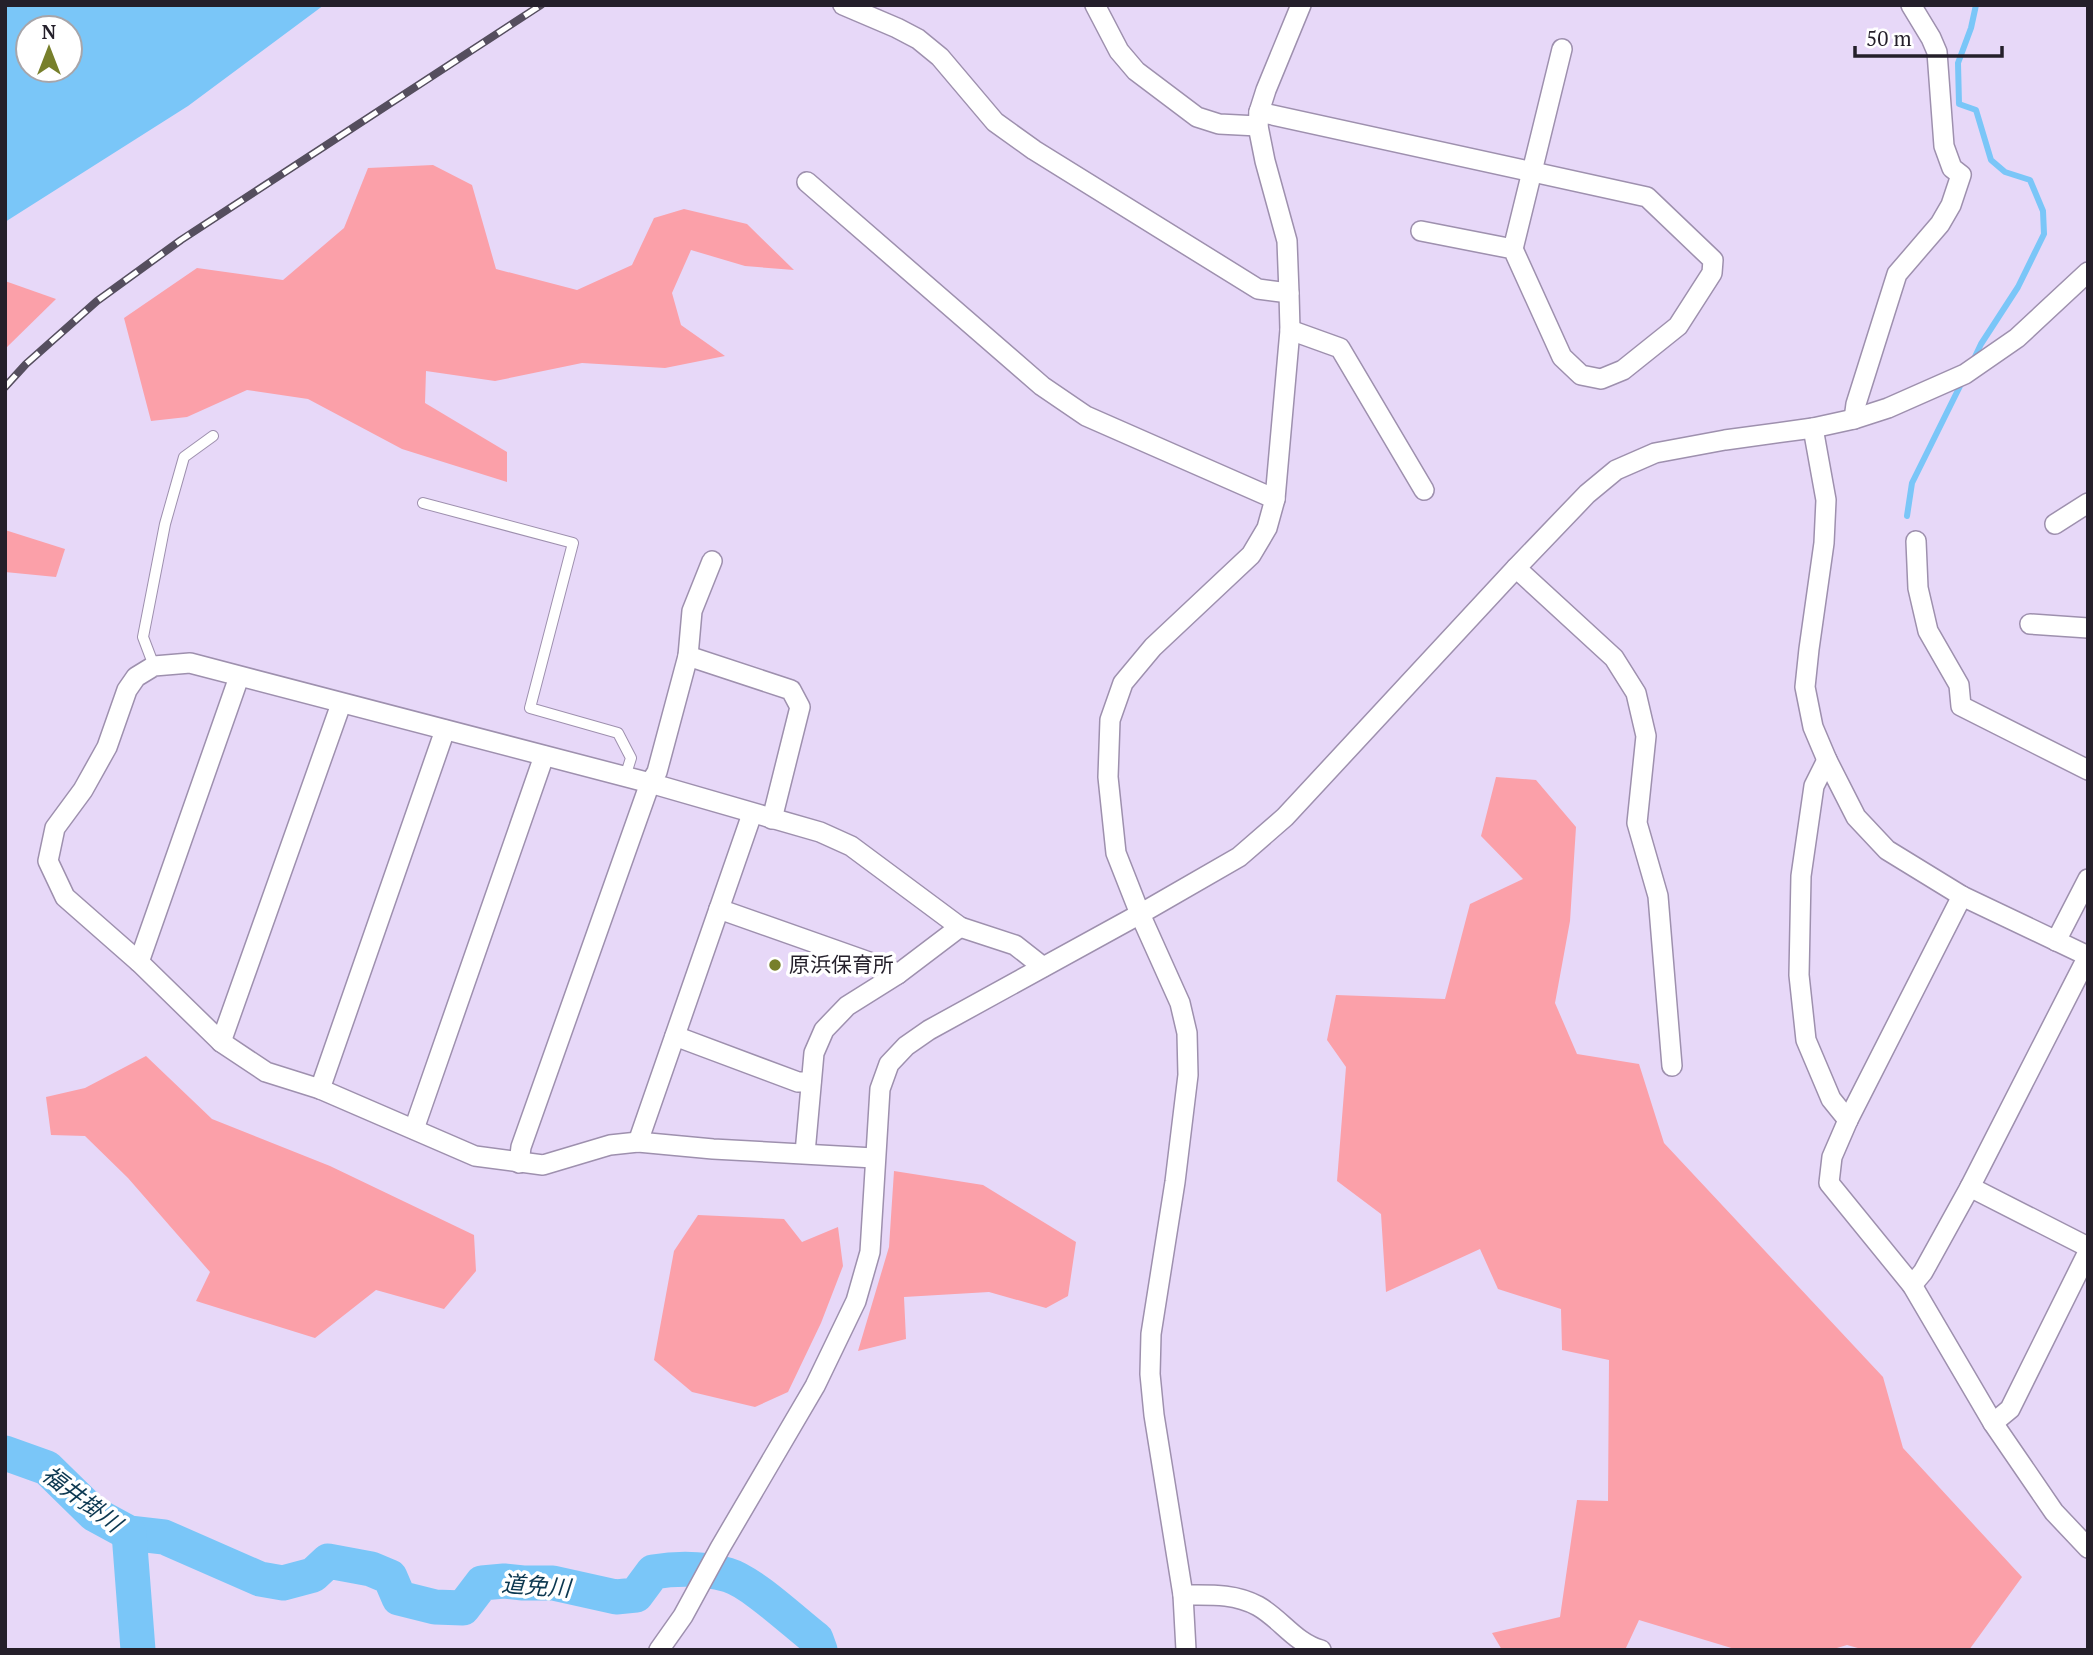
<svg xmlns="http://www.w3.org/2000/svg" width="2093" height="1655" font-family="'PT Serif','Noto Sans JP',serif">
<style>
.green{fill:#fba0a9}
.water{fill:#7ac6f8;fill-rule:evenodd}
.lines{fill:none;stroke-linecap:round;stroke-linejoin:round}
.stream{stroke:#7ac6f8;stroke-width:6}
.river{stroke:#7ac6f8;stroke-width:35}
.service-casing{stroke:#9e90ae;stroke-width:12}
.minor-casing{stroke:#9e90ae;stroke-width:22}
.service{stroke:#fff;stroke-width:10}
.minor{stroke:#fff;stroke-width:19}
.rail-casing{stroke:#554e5e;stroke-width:8}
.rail{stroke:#fff;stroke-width:5;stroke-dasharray:16;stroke-linecap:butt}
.poi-dot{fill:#777f2b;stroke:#fff;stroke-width:2.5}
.labels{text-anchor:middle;stroke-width:7;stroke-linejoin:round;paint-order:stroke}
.poi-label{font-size:21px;fill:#241f2a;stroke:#fff;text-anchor:start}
.water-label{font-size:23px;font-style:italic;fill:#0c3851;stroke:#fff}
</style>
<rect width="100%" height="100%" fill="#e7d8f8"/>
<g class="green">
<polygon points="433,165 472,185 496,269 577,290 632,265 654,218 684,209 747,224 794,270 745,266 691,250 672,293 681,325 725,356 665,368 582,363 495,381 426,371 425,403 507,452 507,482 402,449 308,399 247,390 187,417 151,421 124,318 197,268 283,280 344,228 368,168"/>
<polygon points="5,281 56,299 5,349"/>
<polygon points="5,530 65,549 56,577 5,572"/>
<polygon points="1496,777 1536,780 1576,827 1570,921 1555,1003 1577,1054 1639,1064 1664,1143 1883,1377 1903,1448 2022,1577 1969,1650 1865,1650 1847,1645 1830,1650 1738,1650 1639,1620 1625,1650 1502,1650 1492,1633 1560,1617 1577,1500 1608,1501 1609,1360 1562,1350 1561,1309 1498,1289 1480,1249 1386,1292 1381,1214 1337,1181 1346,1067 1327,1040 1336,995 1445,999 1470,904 1523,879 1481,836"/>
<polygon points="146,1056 212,1119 330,1166 474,1235 476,1271 444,1309 376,1290 315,1338 196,1301 210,1272 128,1178 85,1136 51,1135 46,1097 85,1088"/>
<polygon points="894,1171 983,1185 1076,1242 1068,1296 1046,1308 989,1292 904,1297 906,1339 858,1351 889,1247"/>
<polygon points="698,1215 784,1219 802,1242 838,1227 843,1266 821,1323 788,1392 755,1407 692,1392 654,1360 674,1251"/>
</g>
<path class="water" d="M5,5H324L188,106L5,222ZM28,28H70V70H28Z"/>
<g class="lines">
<g class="stream">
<polyline points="1973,361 1981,344 2018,287 2044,234 2043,211 2030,180 2005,172 1991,160 1976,110 1959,104 1958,63 1971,28 1976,5"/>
<polyline points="1907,516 1912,483 1963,380"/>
</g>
<g class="river">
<path d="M5,1453L47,1468L94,1514L129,1533L164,1537L260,1579L283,1583L313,1575L328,1561L371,1569L390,1577L399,1598L435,1607L463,1608L482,1583L504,1581L523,1583H553L616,1597L636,1595L653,1572C678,1568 703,1568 728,1575C752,1582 795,1623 816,1639L820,1650"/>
<polyline points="129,1533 138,1650"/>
</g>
<g class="service-casing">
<g id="service">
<polyline points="423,503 573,543 530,708 618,733 631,758 625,777"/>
<polyline points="154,666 143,637 165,524 184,457 213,436"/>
</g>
</g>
<g class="minor-casing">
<g id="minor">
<polyline points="843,5 897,28 918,39 940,57 995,122 1034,150 1258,289 1289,293"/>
<polyline points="1095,5 1119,51 1136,71 1197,117 1219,124 1258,126"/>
<polyline points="1259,112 1647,197 1713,260 1712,273 1678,326 1623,370 1601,379 1581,375 1562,357 1513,249 1421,231"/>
<polyline points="807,182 1042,386 1086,416 1275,499"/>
<polyline points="1513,249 1562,49"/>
<polyline points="1290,330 1340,348 1424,490"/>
<polyline points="1854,419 1856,404 1897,274 1940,224 1951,205 1961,175 1952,168 1944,146 1937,52 1931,38 1911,5"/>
<polyline points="1813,428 1826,500 1824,543 1809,649 1805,687 1813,727 1827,760 1856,817 1887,850 1962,896 2088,956"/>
<polyline points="2055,524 2088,503"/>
<polyline points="1916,541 1918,588 1928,631 1959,685 1961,706 2088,770"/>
<polyline points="1516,568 1614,658 1636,693 1646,736 1637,823 1658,896 1672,1066"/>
<polyline points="2030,624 2088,628"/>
<polyline points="688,656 791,690 800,707 772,819"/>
<polyline points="1827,760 1814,786 1801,876 1799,975 1806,1040 1831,1099 1848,1120"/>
<polyline points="1962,896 1848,1120 1832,1157 1829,1183 1912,1285 1993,1423 2054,1512 2088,1548"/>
<polyline points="719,909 889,969 898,974"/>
<polyline points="2056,941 2088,879"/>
<polyline points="139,962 239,677"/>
<polyline points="675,1036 798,1082 811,1082"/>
<polyline points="221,1042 341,704"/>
<polyline points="320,1089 445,730"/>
<polyline points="414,1129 544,756"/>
<polyline points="638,1142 752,814"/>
<polyline points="805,1153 814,1053 824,1030 847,1006 898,974 960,927"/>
<polyline points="874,1158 713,1149 638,1142 610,1145 543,1165 475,1156 320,1089 266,1072 221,1042 139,962 65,897 48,861 55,828 83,790 107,747 127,690 136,677 154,666 190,663 650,783 820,832 851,846 960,927 1015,945 1043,967"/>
<polyline points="519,1163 521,1147 650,783 657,772 688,656 692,611 712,561"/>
<polyline points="1970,1187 2088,1247"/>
<polyline points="1912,1285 1923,1272 1970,1187 2088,956"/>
<polyline points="1993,1423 2010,1409 2088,1252"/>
<path d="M1183,1595C1209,1595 1234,1593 1258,1606C1281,1619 1295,1643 1321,1650"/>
<polyline points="659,1650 683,1616 720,1548 815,1386 856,1301 870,1252 880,1089 889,1064 906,1046 929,1030 1140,914 1239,857 1285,817 1516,568 1587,494 1616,470 1655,453 1725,440 1813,428 1854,419 1888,408 1965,374 2017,338 2088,272"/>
<polyline points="1186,1650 1183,1595 1154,1415 1150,1374 1151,1334 1175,1182 1188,1075 1187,1033 1180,1003 1140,914 1116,853 1108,777 1110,720 1123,683 1153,647 1251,555 1267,528 1275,499 1290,330 1289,293 1287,241 1265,161 1258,126 1259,112 1266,90 1301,5"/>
</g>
</g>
<use href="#service" class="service"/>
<use href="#minor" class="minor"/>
<g class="rail-casing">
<polyline id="rail" points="5,387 26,364 97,301 181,240 541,5"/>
</g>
<use href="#rail" class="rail"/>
</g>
<circle class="poi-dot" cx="775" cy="965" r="7"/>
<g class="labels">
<g class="poi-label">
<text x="789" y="972">原浜保育所</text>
</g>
<g class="water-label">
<text transform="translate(82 1499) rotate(37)" y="8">福井掛川</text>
<text transform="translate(536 1586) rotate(4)" y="8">道免川</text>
</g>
</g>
<rect width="2093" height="1655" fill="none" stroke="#241f2a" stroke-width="14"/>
<g transform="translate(49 49)"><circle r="33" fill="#ffffff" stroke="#a7a5aa" stroke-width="2"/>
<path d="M0-5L12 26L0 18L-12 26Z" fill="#777f2b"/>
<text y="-10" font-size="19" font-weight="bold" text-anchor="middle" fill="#241f2a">N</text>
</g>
<path d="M1855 46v10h147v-10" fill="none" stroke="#241f2a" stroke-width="3.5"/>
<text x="1866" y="46" font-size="21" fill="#241f2a" stroke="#ffffff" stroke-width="5" paint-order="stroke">50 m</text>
</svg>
